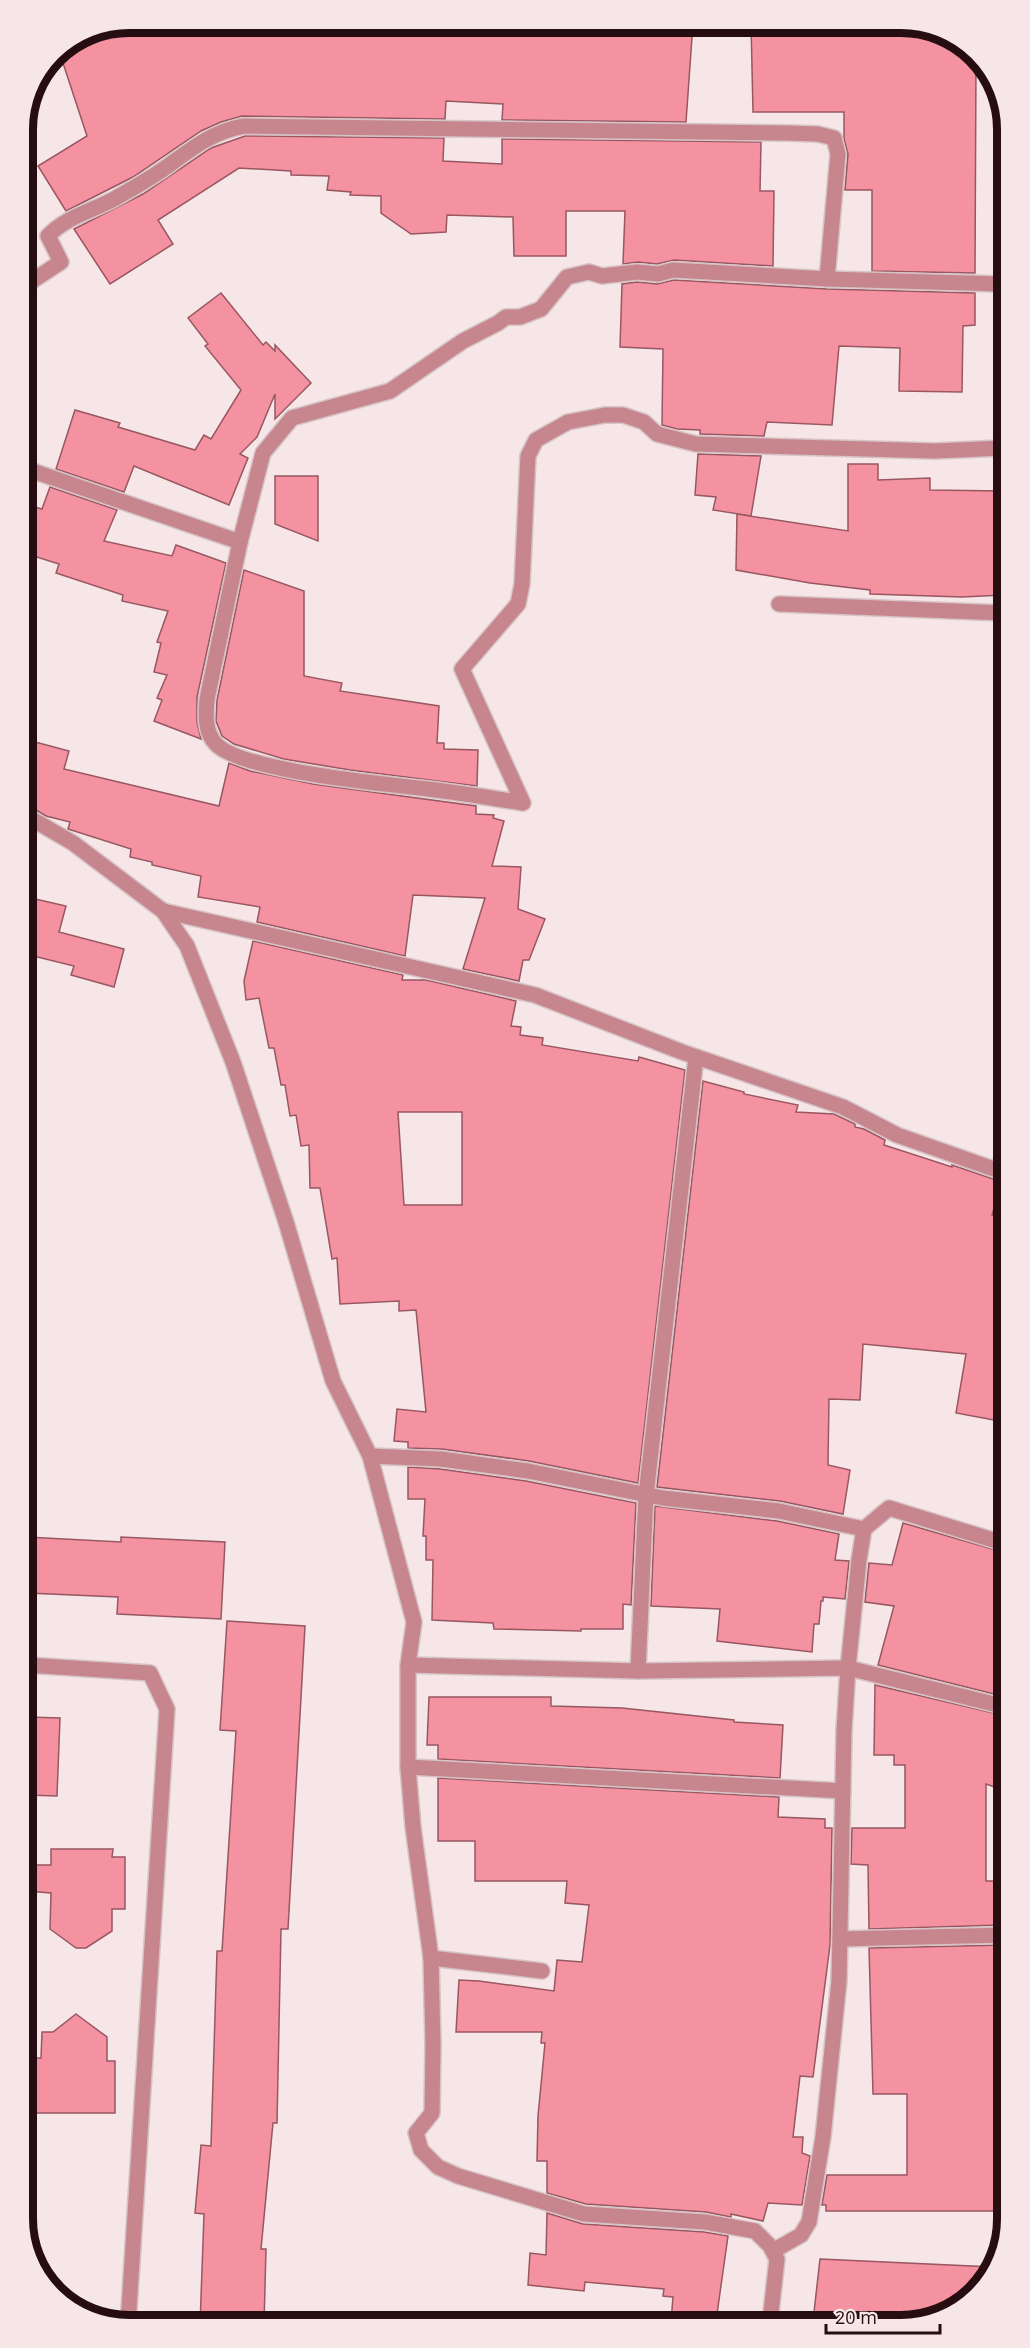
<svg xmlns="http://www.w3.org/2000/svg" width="1030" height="2348" font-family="'Open Sans',sans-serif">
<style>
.building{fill:#f592a1;stroke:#985761;stroke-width:1.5;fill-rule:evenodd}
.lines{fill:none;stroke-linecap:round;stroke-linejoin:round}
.lane-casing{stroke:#d5c3c6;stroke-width:18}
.street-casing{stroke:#d5c3c6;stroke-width:18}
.lane{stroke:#c7868e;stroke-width:15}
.street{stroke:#c7868e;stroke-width:15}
.rim{fill:none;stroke:#260d11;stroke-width:8}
</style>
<rect width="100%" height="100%" fill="#f6e6e8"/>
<g class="building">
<polygon points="130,22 134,22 138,34 205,27 227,27 227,23 396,23 396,28 463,28 463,23 693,23 686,122 502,120 503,104 446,101 445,119 242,116 221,122 201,131 133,177 66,211 38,166 87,136 59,51"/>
<polygon points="751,23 908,23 966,45 976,59 975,273 872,271 872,190 845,190 848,154 844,139 844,112 753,112"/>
<polygon points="245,136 444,138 443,161 502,164 502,139 761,142 760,191 774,191 773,266 674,260 657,264 638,262 623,264 625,211 566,211 566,256 514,256 513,217 447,215 446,232 411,234 381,213 381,196 350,195 351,192 327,190 329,176 291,175 291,171 239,168 158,220 173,244 110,284 74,229 143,194 211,148"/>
<polygon points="674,280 827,289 975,293 975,325 963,326 962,392 899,391 900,348 839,346 832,425 767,422 764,436 700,434 700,430 677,429 662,425 663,349 620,347 622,284 637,282 657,284"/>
<polygon points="221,293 263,345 266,342 275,351 275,345 311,383 275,419 275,394 257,437 240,454 248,458 229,505 134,466 124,492 56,469 75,410 120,423 118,427 195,450 204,435 211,439 241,390 205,346 208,344 188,318"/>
<polygon points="698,454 761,456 751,516 713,510 716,497 695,495"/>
<polygon points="848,464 878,464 878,480 930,478 930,490 1003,491 1003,595 962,597 870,594 870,590 810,583 736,570 737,514 848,531"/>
<polygon points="275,476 318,476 318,541 275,524"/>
<polygon points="50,487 117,510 104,541 172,556 176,545 226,563 197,697 197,722 201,739 154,721 162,700 157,698 167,675 154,672 161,643 157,642 168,611 122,601 123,595 56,573 59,564 24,553 24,504 42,509"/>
<polygon points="244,570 304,591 304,676 342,683 340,691 439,706 437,743 444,743 444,749 478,750 477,786 350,770 284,759 234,744 222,736 216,721 217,700"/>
<polygon points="24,739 69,751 64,769 219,806 229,763 250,771 313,784 476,806 476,814 494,815 493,818 504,821 492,866 521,867 518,909 545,919 529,960 523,960 519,981 463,969 485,898 413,895 405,956 257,922 260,907 198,897 201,876 152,865 152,862 130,857 131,849 68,829 70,822 46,816 31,807 32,805 24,802"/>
<polygon points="31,898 66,906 59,932 124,949 114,987 71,975 74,966 25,954 25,924"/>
<path d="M253,941L403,975L402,980H426L516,1001L511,1026L521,1027L520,1035L543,1038L542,1045L638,1061L639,1057L685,1070L638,1483L529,1461L442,1449L408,1448V1442L394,1441L397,1409L426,1412L416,1310L399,1311V1301L340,1304L337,1258L332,1259L320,1188H310L309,1145L301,1146L296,1115L290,1116L285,1085H281L274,1048H269L259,998L246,1000L244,981ZM398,1112H462V1205H404Z"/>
<polygon points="703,1081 744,1092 744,1094 798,1105 796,1112 834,1114 855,1124 855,1127 864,1129 885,1140 884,1145 952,1167 952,1165 1002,1182 992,1215 1005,1218 1005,1422 956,1413 966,1354 863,1344 860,1400 829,1399 828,1465 850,1470 843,1514 780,1501 657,1487"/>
<polygon points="408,1467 440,1469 526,1481 636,1503 631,1605 623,1604 623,1629 581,1629 581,1631 494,1629 493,1623 432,1620 433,1560 426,1560 426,1536 423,1536 425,1499 408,1499"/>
<polygon points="655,1506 777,1521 839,1534 835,1560 849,1561 845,1599 823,1597 823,1601 821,1601 819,1624 814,1624 812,1652 717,1641 720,1609 651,1606"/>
<polygon points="903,1523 1006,1553 1006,1697 878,1665 894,1606 865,1602 869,1563 892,1565"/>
<polygon points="26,1537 121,1542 121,1537 225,1542 221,1619 117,1614 118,1597 27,1593"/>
<polygon points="227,1621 305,1626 288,1929 281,1929 277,2123 273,2123 261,2249 266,2249 264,2324 200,2325 204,2214 195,2213 201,2145 211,2146 217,1951 222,1951 236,1731 220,1730"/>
<polygon points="875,1685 1006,1716 1006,1791 986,1784 986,1881 1001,1881 1001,1925 869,1929 868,1865 851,1864 852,1828 905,1828 905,1765 894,1765 894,1755 874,1755"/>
<polygon points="429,1697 551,1697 551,1706 622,1708 734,1720 734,1722 783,1725 780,1778 438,1759 438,1745 427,1745"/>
<polygon points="27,1717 60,1718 57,1796 27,1795"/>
<polygon points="438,1778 779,1797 778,1817 825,1819 825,1828 832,1828 830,1945 813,2077 800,2076 793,2137 803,2137 802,2153 810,2156 802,2205 768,2203 763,2221 731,2214 731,2217 706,2212 586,2204 547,2193 547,2161 537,2161 538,2116 545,2043 541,2043 542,2032 456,2032 459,1980 479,1981 554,1991 557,1960 582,1962 589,1905 565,1903 567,1881 475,1881 475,1841 438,1841"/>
<polygon points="51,1849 113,1849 112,1857 125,1857 125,1909 112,1909 112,1931 86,1948 76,1948 50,1929 51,1893 27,1891 27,1865 51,1865"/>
<polygon points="1007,1945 1007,2211 826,2211 826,2205 822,2205 827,2175 907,2175 907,2094 873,2094 869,1948"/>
<polygon points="76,2014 107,2037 107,2061 115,2061 115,2113 31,2113 31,2058 41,2058 42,2032 53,2032"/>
<polygon points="547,2213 583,2224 704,2232 728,2236 716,2321 671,2322 673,2297 663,2296 664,2289 585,2282 584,2291 528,2285 530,2253 546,2255"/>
<polygon points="820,2259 993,2267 989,2278 935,2320 813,2321"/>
</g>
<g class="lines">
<g class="lane-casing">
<polyline id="lane" points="27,1665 150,1673 167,1709 128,2325"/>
</g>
<g class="street-casing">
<g id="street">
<path d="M1002,284L827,279L673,270L658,274L637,272L602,276L589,272L567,277L541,309L520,317H506L498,323L463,341L390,391L292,418L263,453L240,542L207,699C206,714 204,730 215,743C238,771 387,784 428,789C460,793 492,798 523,803L462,669L518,604L522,584L528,456L536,440L568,422L605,415H623L644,422L657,434L696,444L935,451L1003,448"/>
<path d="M23,287L61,262L48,236C67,216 93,211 116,198C135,187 155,176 172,163C195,146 215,131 244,126L787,133L818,134L834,138L838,154L827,279"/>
<polyline points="24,468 240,542"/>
<polyline points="779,604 1003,613"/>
<polyline points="25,815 73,843 163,911 187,946 233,1062 286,1222 333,1381 370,1456 414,1622 408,1665 408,1767 413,1827 431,1958 433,2045 432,2113 416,2133 421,2150 438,2167 458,2176 584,2214 705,2222 755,2231 770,2246 777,2259 770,2321"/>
<polyline points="163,911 535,995 682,1052 843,1107 897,1135 1005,1173"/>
<polyline points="370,1456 441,1459 528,1471 663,1498 779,1511 864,1529 859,1560 848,1668 844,1730 839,1981 823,2137 809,2222 801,2235 773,2251"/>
<polyline points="864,1529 889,1508 1006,1544"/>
<polyline points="408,1665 638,1671 848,1668 1006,1707"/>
<polyline points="638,1671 646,1495 696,1057"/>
<polyline points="408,1767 843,1791"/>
<polyline points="840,1939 1007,1935"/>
<polyline points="431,1958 542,1971"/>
</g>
</g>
<use href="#lane" class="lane"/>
<use href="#street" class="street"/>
</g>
<path d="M0 0H1030V2348H0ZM129 33H901A96 96 0 0 1 997 129V2219A96 96 0 0 1 901 2315H129A96 96 0 0 1 33 2219V129A96 96 0 0 1 129 33Z" fill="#f6e6e8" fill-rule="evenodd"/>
<path class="rim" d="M129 33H901A96 96 0 0 1 997 129V2219A96 96 0 0 1 901 2315H129A96 96 0 0 1 33 2219V129A96 96 0 0 1 129 33Z"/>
<path d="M826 2324v9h114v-9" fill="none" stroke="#260d11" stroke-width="3"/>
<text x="835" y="2324" font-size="18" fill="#260d11" stroke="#f6e6e8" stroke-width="4.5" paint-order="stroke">20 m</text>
</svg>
